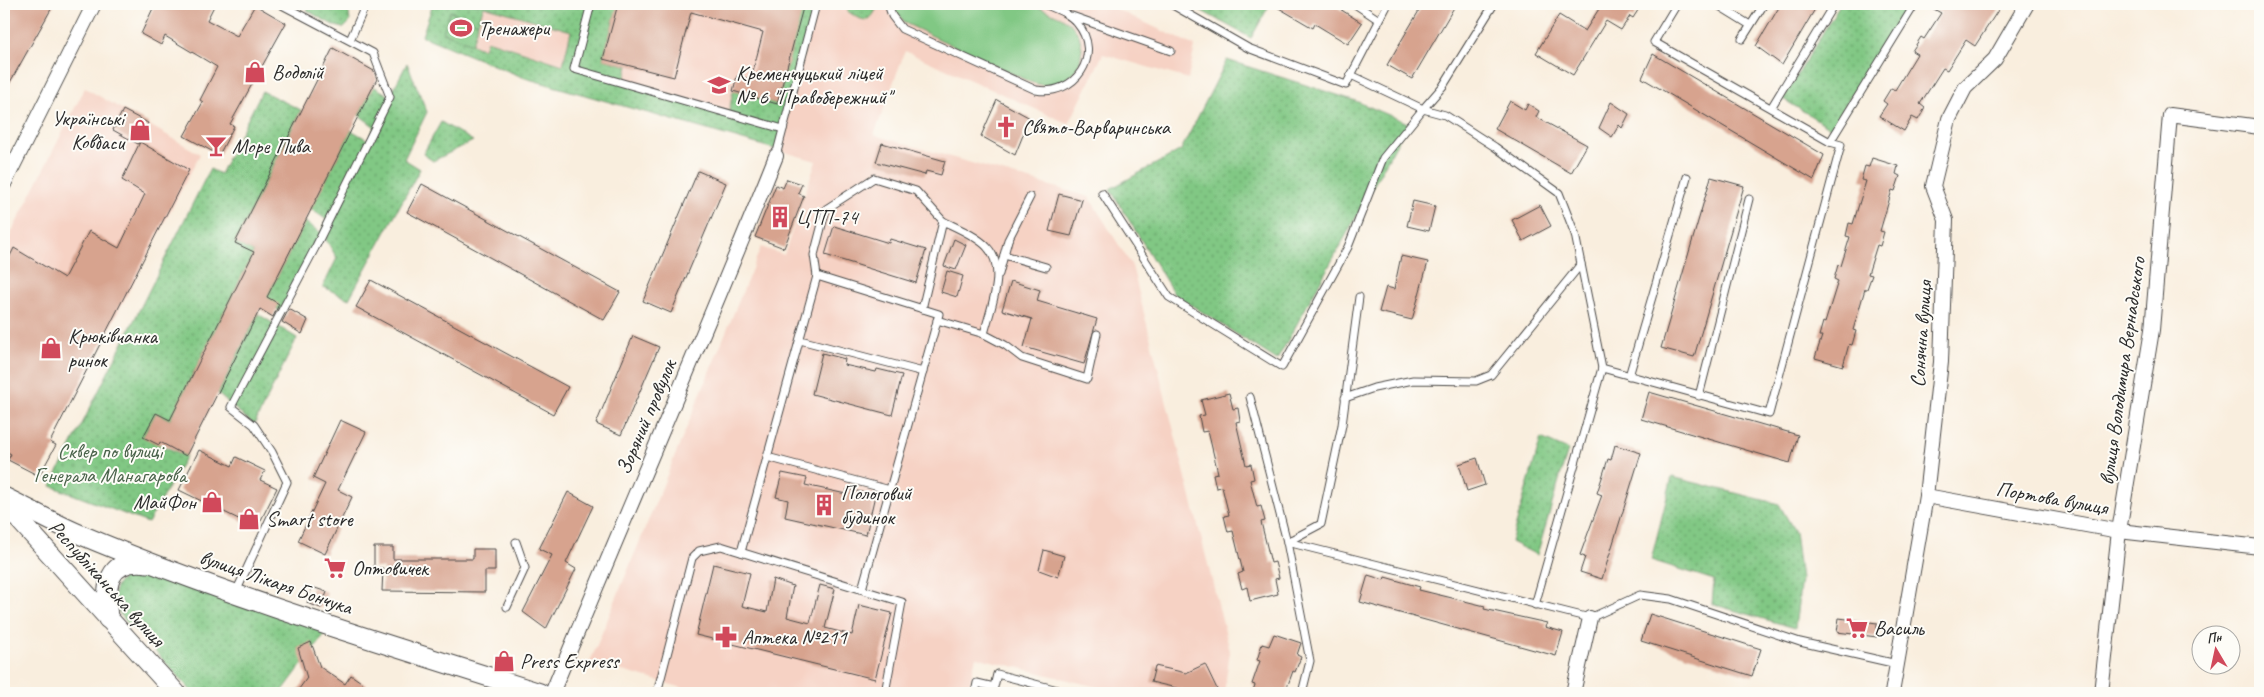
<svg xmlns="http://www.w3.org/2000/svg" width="2264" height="697" font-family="Caveat,sans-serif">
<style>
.built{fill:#f6d2c4}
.green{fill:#81c884;stroke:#567a58}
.park{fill:url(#park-dots);stroke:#567a58;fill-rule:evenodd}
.building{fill:#d7a38e}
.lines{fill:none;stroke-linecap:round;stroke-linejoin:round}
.lane-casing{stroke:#4a4846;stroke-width:9}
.street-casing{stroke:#4a4846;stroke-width:16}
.secondary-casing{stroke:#4a4846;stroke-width:21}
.lane{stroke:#fff;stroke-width:7}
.street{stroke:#fff;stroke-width:14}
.secondary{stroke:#fff;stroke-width:19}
.labels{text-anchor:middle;stroke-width:4;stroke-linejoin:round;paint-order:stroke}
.poi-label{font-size:21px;fill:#2b2b2b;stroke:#fdfcf7;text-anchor:start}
.street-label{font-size:21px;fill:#2b2b2b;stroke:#fdfcf7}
.park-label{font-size:21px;fill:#49624a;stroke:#fdfcf7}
</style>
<defs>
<pattern id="park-dots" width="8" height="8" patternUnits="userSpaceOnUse" patternTransform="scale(1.25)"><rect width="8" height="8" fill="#81c884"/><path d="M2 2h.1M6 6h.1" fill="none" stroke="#6aa36c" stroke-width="1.8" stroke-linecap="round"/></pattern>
</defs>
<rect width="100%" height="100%" fill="#fdfcf7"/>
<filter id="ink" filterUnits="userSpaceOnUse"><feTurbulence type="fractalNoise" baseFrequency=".02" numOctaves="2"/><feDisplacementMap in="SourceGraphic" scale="10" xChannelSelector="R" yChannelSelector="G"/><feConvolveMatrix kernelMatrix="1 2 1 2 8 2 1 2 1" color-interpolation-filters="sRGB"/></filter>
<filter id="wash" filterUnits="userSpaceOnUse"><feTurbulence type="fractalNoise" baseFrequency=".0096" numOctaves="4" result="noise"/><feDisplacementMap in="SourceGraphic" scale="20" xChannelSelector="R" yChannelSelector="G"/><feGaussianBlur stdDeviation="1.12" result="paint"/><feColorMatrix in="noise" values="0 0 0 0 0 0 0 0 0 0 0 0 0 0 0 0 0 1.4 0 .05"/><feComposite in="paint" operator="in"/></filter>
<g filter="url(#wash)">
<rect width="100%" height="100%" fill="#f9eede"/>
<g class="built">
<polygon points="437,4 1105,4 1195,46 1188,79 1103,54 1069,124 905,51 874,135 1089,197 1132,266 1230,651 1224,693 1121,693 976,657 967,693 701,693 590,662 761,247 784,255 816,161 525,78 426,37"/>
<polygon points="85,88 200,154 41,461 4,440 4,247"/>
</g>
<g class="green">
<polygon points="894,4 1031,4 1061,17 1071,24 1079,35 1082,48 1080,62 1073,74 1063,81 1053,85 1041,85 1030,82 905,23 894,9"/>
<polygon points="449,11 478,23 472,44 443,32"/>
</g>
<g class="park">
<polygon points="306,4 336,4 349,13 350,22 344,28 335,26 308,11"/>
<path d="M433,4H618L603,59L628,66L624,82L729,112L733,91L777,104L803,5L801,4H816L778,150L525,78L422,36ZM484,6L571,31L563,65L487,40L484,49L443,32L450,11L478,23Z"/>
<path d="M850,4H879C869,25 866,23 847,11Z"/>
<polygon points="1189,4 1270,4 1251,38"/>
<polygon points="1840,4 1908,4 1831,128 1783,99"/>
<polygon points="1227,60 1353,100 1408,123 1277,360 1174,294 1110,189 1181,150"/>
<polygon points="407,63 427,112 404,159 420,169 349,299 323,287 337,258 322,233 281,312 265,301 305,222 321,233 327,220 311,209 351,130 368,140 375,127 359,115 373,86 390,96"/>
<polygon points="262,91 301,110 235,243 254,252 170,420 156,413 143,437 186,456 148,523 51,486 210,169 220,174"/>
<polygon points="441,122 473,141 433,161 423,154"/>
<polygon points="258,314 297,338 254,425 218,394"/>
<polygon points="1541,438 1568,450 1537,555 1511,542"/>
<polygon points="1672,477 1779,504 1795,532 1801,579 1795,628 1712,604 1714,580 1651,560"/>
<path d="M138,569L151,570L327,631L281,693H193C177,675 160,657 144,639C134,629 122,619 116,607C108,589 123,575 138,569Z"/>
</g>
<g id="blocks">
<g class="building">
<polygon points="4,4 54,4 4,93"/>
<polygon points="155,4 215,4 207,20 237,36 255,5 286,23 230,124 234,126 219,155 184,136 203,102 200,100 217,67 165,36 161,45 141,34"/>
<polygon points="618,4 748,4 769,10 770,4 804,4 777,104 733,91 737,76 751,79 763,32 691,12 674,77 603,59"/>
<polygon points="1272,4 1332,4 1362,23 1348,44 1315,24 1313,28"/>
<polygon points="1423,4 1456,4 1412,79 1387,65"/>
<polygon points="1602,4 1642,4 1633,18 1630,16 1621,30 1606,21 1573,75 1536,53 1559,15 1585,31"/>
<polygon points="1781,4 1818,4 1782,65 1756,46"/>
<polygon points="1925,4 2002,4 1975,46 1966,40 1947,70 1943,68 1920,104 1925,108 1918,120 1912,117 1904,131 1879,116 1887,104 1883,101 1891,88 1895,90 1917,54 1912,51 1921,37 1924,39 1941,13"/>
<polygon points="333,48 374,71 377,79 267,297 279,304 273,317 260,309 186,456 160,442 159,445 143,437 156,413 170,420 254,252 235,243"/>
<polygon points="1653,54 1824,155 1814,180 1642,78"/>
<polygon points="997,100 1030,118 1015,155 981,136"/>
<polygon points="1510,101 1525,110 1528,104 1539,111 1536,117 1587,145 1571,173 1495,129"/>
<polygon points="1611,102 1629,114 1622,128 1619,125 1612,137 1599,128"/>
<polygon points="123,110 148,123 138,144 113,130"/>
<polygon points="140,142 189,170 50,442 56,445 39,476 8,460 11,454 4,450 4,268 14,248 64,278 89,231 119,248 145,194 122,180"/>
<polygon points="882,143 945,161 941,175 926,171 925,175 876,162"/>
<polygon points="1872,158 1898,166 1896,174 1900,176 1895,191 1892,190 1880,231 1884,232 1880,246 1877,245 1868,274 1872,275 1867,289 1865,289 1853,330 1856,331 1852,345 1849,344 1843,366 1815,358 1822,336 1819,336 1823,322 1825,323 1838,281 1834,279 1838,265 1841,266 1850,237 1846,236 1849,223 1853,224 1866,181 1861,180 1865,166 1869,167"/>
<polygon points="698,171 726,183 671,313 643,301"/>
<polygon points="1711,177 1744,186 1694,357 1661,348"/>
<polygon points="787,179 802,184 798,193 804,196 784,248 755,237 776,185 783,188"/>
<polygon points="422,184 620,292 604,320 407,212"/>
<polygon points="1059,194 1082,200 1071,236 1049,231"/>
<polygon points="1413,201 1435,206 1429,231 1407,226"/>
<polygon points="1540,205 1551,226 1523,241 1512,220"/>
<polygon points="834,226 889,243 890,239 926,250 916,283 825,255"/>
<polygon points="954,239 966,245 956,270 944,266"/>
<polygon points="1401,256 1428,262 1412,320 1379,312 1386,287 1394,289"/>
<polygon points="947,271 963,276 957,297 941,292"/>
<polygon points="371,280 568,387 553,414 356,307"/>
<polygon points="1011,281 1040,290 1037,301 1097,319 1084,364 1024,347 1032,319 1002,310"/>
<polygon points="289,309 308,320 302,334 282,322"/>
<polygon points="633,336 659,347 621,435 596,424"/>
<polygon points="822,353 845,359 844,365 876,372 877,369 902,375 892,415 812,394"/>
<polygon points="1649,392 1798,435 1790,463 1641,419"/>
<polygon points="1229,393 1233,409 1238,408 1240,421 1236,422 1246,465 1251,464 1254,479 1250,480 1257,507 1261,506 1265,521 1261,522 1271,563 1275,562 1279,578 1275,579 1278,594 1250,601 1247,587 1242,589 1238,574 1243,572 1233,531 1228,532 1224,516 1229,515 1222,487 1216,488 1213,474 1218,473 1208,431 1202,432 1199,416 1205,415 1201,400"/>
<polygon points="340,420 366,432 338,490 352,497 325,554 298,541 325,484 313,478"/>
<polygon points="1615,445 1641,453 1602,579 1580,572 1585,557 1580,555 1602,495 1597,493 1608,459 1611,460"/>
<polygon points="199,450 232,466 236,457 265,471 260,480 277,488 257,528 179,490"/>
<polygon points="1477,458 1485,485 1467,491 1459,464"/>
<polygon points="782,473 807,478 805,485 846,494 847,489 875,495 866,535 785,517 788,500 776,497"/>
<polygon points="568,492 593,506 566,563 576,569 546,629 523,612 552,555 539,549"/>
<polygon points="374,547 393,547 393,559 473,559 473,549 495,549 495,571 485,571 485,592 382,591 383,568 374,568"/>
<polygon points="1044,550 1064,556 1058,577 1039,570"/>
<polygon points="713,564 750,573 742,606 767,612 773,579 793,586 787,617 810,623 820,585 835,589 825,628 852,635 859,605 892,613 875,679 696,635"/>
<polygon points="1368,575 1384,580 1385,577 1420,587 1419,590 1485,606 1484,609 1547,623 1545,627 1563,632 1556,656 1360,602"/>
<polygon points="312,587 327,592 321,608 307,603"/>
<polygon points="1650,614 1761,649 1752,676 1641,641"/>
<polygon points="1839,618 1877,623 1877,637 1837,632"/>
<polygon points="1274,634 1301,643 1297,655 1301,657 1295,672 1293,671 1285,693 1252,693 1255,685 1252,684 1260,661 1257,660 1262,644 1269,646"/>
<polygon points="311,642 320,667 345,684 351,675 377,693 296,693 307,678 298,648"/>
<polygon points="1205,664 1217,689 1209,693 1198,693 1151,682 1155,666 1186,673"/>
</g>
</g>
</g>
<g filter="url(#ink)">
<use href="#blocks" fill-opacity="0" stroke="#4a4846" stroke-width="1"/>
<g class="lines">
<g class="lane-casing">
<g id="lane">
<polyline points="591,4 574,69 783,129"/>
<path d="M888,4L892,16L902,29L1036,90C1075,97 1104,55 1077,23C1069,13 1056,9 1044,4"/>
<polyline points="1171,4 1248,48 1346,85 1388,4"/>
<polyline points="1355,4 1379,20"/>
<polyline points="1572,4 1574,4"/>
<polyline points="1677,4 1654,42 1830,142 1915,4"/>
<polyline points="1716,4 1750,25"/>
<polyline points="1072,16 1171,51"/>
<polyline points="1742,39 1764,4"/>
<polyline points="350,40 366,4"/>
<polyline points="1351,75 1423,109 1443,86 1494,4"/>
<polyline points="1771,108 1834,4"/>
<polyline points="776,156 816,4"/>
<polyline points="1102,193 1169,297 1282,367 1348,247 1383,158 1423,109 1445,115 1495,147 1559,193 1575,234 1581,264 1491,375 1476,381 1413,380 1374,388 1345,398"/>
<polyline points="1004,255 1046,267"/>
<polyline points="999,274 1008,240 1030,197"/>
<polyline points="817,276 814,255 826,209 874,178 916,191 943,221"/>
<path d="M922,309L943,221C957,228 977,236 987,247C1008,269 990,309 984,334L937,320"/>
<polyline points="984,334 1005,345 1022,358 1087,379 1097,334"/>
<polyline points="800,340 923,372"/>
<polyline points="1602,368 1769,414 1841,145 1830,142"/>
<polyline points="1629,376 1687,177"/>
<polyline points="1699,396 1749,199"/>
<polyline points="1250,397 1287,542 1590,618 1640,595 1671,599 1800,642 1897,664"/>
<polyline points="767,457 890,490"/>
<polyline points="741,552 817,276 939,314 862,589"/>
<polyline points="236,592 287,482 272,452 254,425 231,407 315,248 390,97 373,53 280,4"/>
<polyline points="1535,605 1602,368 1581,264"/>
<polyline points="507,607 525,568 516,542"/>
<polyline points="657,693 692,558 699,551 721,546 902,602 885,693"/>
<polyline points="975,693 977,683 994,687 997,674 1069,693"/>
<polyline points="1302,693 1310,661 1287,542 1321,524 1342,425 1359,297"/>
</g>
</g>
<g class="street-casing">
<g id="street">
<polyline points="4,184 94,4"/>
<polyline points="1926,496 2119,531 2260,547"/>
<path d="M552,693C626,514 704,336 776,156"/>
<polyline points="1573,693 1590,618"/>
<polyline points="1892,693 1926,496 1941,362 1946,220 1933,186 1949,119 1965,88 1995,59 2027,4"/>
<polyline points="2101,693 2119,531 2152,330 2170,115 2260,127"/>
</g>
</g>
<g class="secondary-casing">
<g id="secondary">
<path d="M4,497C29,509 53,523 79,534C228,597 386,644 540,693"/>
<polyline points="4,503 176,693"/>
<path d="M108,619C105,587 106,557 148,563"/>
</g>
</g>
<use href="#lane" class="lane"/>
<use href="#street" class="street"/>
<use href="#secondary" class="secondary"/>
</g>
</g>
<defs>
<g id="stadium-bare" transform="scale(1.725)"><path d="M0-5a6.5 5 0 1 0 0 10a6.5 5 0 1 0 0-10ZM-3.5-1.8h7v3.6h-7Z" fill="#d1495b" stroke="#fdfcf7" stroke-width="2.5" paint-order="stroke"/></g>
<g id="shop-bare" transform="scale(1.725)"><path d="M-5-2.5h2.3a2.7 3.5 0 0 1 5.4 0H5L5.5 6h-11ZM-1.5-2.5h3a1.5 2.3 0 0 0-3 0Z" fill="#d1495b" stroke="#fdfcf7" stroke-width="2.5" paint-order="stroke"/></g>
<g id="school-bare" transform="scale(1.725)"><path d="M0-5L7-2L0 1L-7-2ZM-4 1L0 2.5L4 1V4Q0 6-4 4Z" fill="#d1495b" stroke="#fdfcf7" stroke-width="2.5" paint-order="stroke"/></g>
<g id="church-bare" transform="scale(1.725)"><path d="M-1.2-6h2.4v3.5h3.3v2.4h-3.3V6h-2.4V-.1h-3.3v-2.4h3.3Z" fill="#d1495b" stroke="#fdfcf7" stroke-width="2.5" paint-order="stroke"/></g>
<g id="bar-bare" transform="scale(1.725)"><path d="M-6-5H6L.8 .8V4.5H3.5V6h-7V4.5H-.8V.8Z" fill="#d1495b" stroke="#fdfcf7" stroke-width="2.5" paint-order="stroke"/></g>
<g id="building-bare" transform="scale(1.725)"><path d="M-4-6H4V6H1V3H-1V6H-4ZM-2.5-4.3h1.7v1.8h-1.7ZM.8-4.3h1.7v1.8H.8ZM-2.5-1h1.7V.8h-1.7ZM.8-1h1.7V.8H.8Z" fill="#d1495b" stroke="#fdfcf7" stroke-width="2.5" paint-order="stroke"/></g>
<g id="supermarket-bare" transform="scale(1.725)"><path d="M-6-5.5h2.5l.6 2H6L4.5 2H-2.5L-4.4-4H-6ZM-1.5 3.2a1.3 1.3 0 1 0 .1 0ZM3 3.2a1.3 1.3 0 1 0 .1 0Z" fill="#d1495b" stroke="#fdfcf7" stroke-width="2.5" paint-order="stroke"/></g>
<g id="pharmacy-bare" transform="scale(1.725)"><path d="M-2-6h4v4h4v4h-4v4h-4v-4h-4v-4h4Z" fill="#d1495b" stroke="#fdfcf7" stroke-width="2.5" paint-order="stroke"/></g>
</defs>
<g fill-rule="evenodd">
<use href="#stadium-bare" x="461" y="28"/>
<use href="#shop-bare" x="255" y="72"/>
<use href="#school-bare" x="719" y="85"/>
<use href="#church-bare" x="1006" y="127"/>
<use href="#shop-bare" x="140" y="130"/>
<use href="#bar-bare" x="216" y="146"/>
<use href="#building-bare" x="780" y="217"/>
<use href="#shop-bare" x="51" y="348"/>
<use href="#shop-bare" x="212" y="502"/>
<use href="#building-bare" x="824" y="505"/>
<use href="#shop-bare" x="249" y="519"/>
<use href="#supermarket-bare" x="335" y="568"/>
<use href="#supermarket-bare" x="1857" y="628"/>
<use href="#pharmacy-bare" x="726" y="637"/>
<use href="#shop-bare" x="504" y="661"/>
</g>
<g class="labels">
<g class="poi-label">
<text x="478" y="35">Тренажери</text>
<text x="272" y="79">Водолій</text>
<text x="736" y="80">Кременчуцький ліцей<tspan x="736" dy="24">№ 6 "Правобережний"</tspan></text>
<text x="124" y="125" text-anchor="end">Українські<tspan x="124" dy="24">Ковбаси</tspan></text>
<text x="1022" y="134">Свято-Варваринська</text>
<text x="232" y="153">Море Пива</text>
<text x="796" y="224">ЦТП-74</text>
<text x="68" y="343">Крюківчанка<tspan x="68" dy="24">ринок</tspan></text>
<text x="841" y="500">Пологовий<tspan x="841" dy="24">будинок</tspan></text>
<text x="196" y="509" text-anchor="end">МайФон</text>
<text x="266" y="526">Smart store</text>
<text x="352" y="575">Оптовичек</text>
<text x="1874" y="635">Василь</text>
<text x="742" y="644">Аптека №211</text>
<text x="520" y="668">Press Express</text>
</g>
<g class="street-label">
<text transform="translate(1921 334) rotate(-86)" y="7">Сонячна вулиця</text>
<text transform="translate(2122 371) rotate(-82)" y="7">вулиця Володимира Вернадського</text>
<text transform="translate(646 417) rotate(-67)" y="7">Зоряний провулок</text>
<text transform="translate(2052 498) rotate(10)" y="7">Портова вулиця</text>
<text transform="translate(276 582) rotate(19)" y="7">вулиця Лікаря Бончука</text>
<text transform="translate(107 583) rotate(48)" y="7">Республіканська вулиця</text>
</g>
<g class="park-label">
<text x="110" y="458">Сквер по вулиці<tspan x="110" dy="24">Генерала Манагарова</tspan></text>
</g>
</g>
<rect width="2264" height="697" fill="none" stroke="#fdfcf7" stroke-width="20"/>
<g transform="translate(2216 650) rotate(351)"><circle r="24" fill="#fdfcf7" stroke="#a9a8a5"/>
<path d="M0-4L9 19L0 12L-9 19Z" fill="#d1495b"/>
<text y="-8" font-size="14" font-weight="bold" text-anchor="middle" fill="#2b2b2b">Пн</text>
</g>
</svg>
